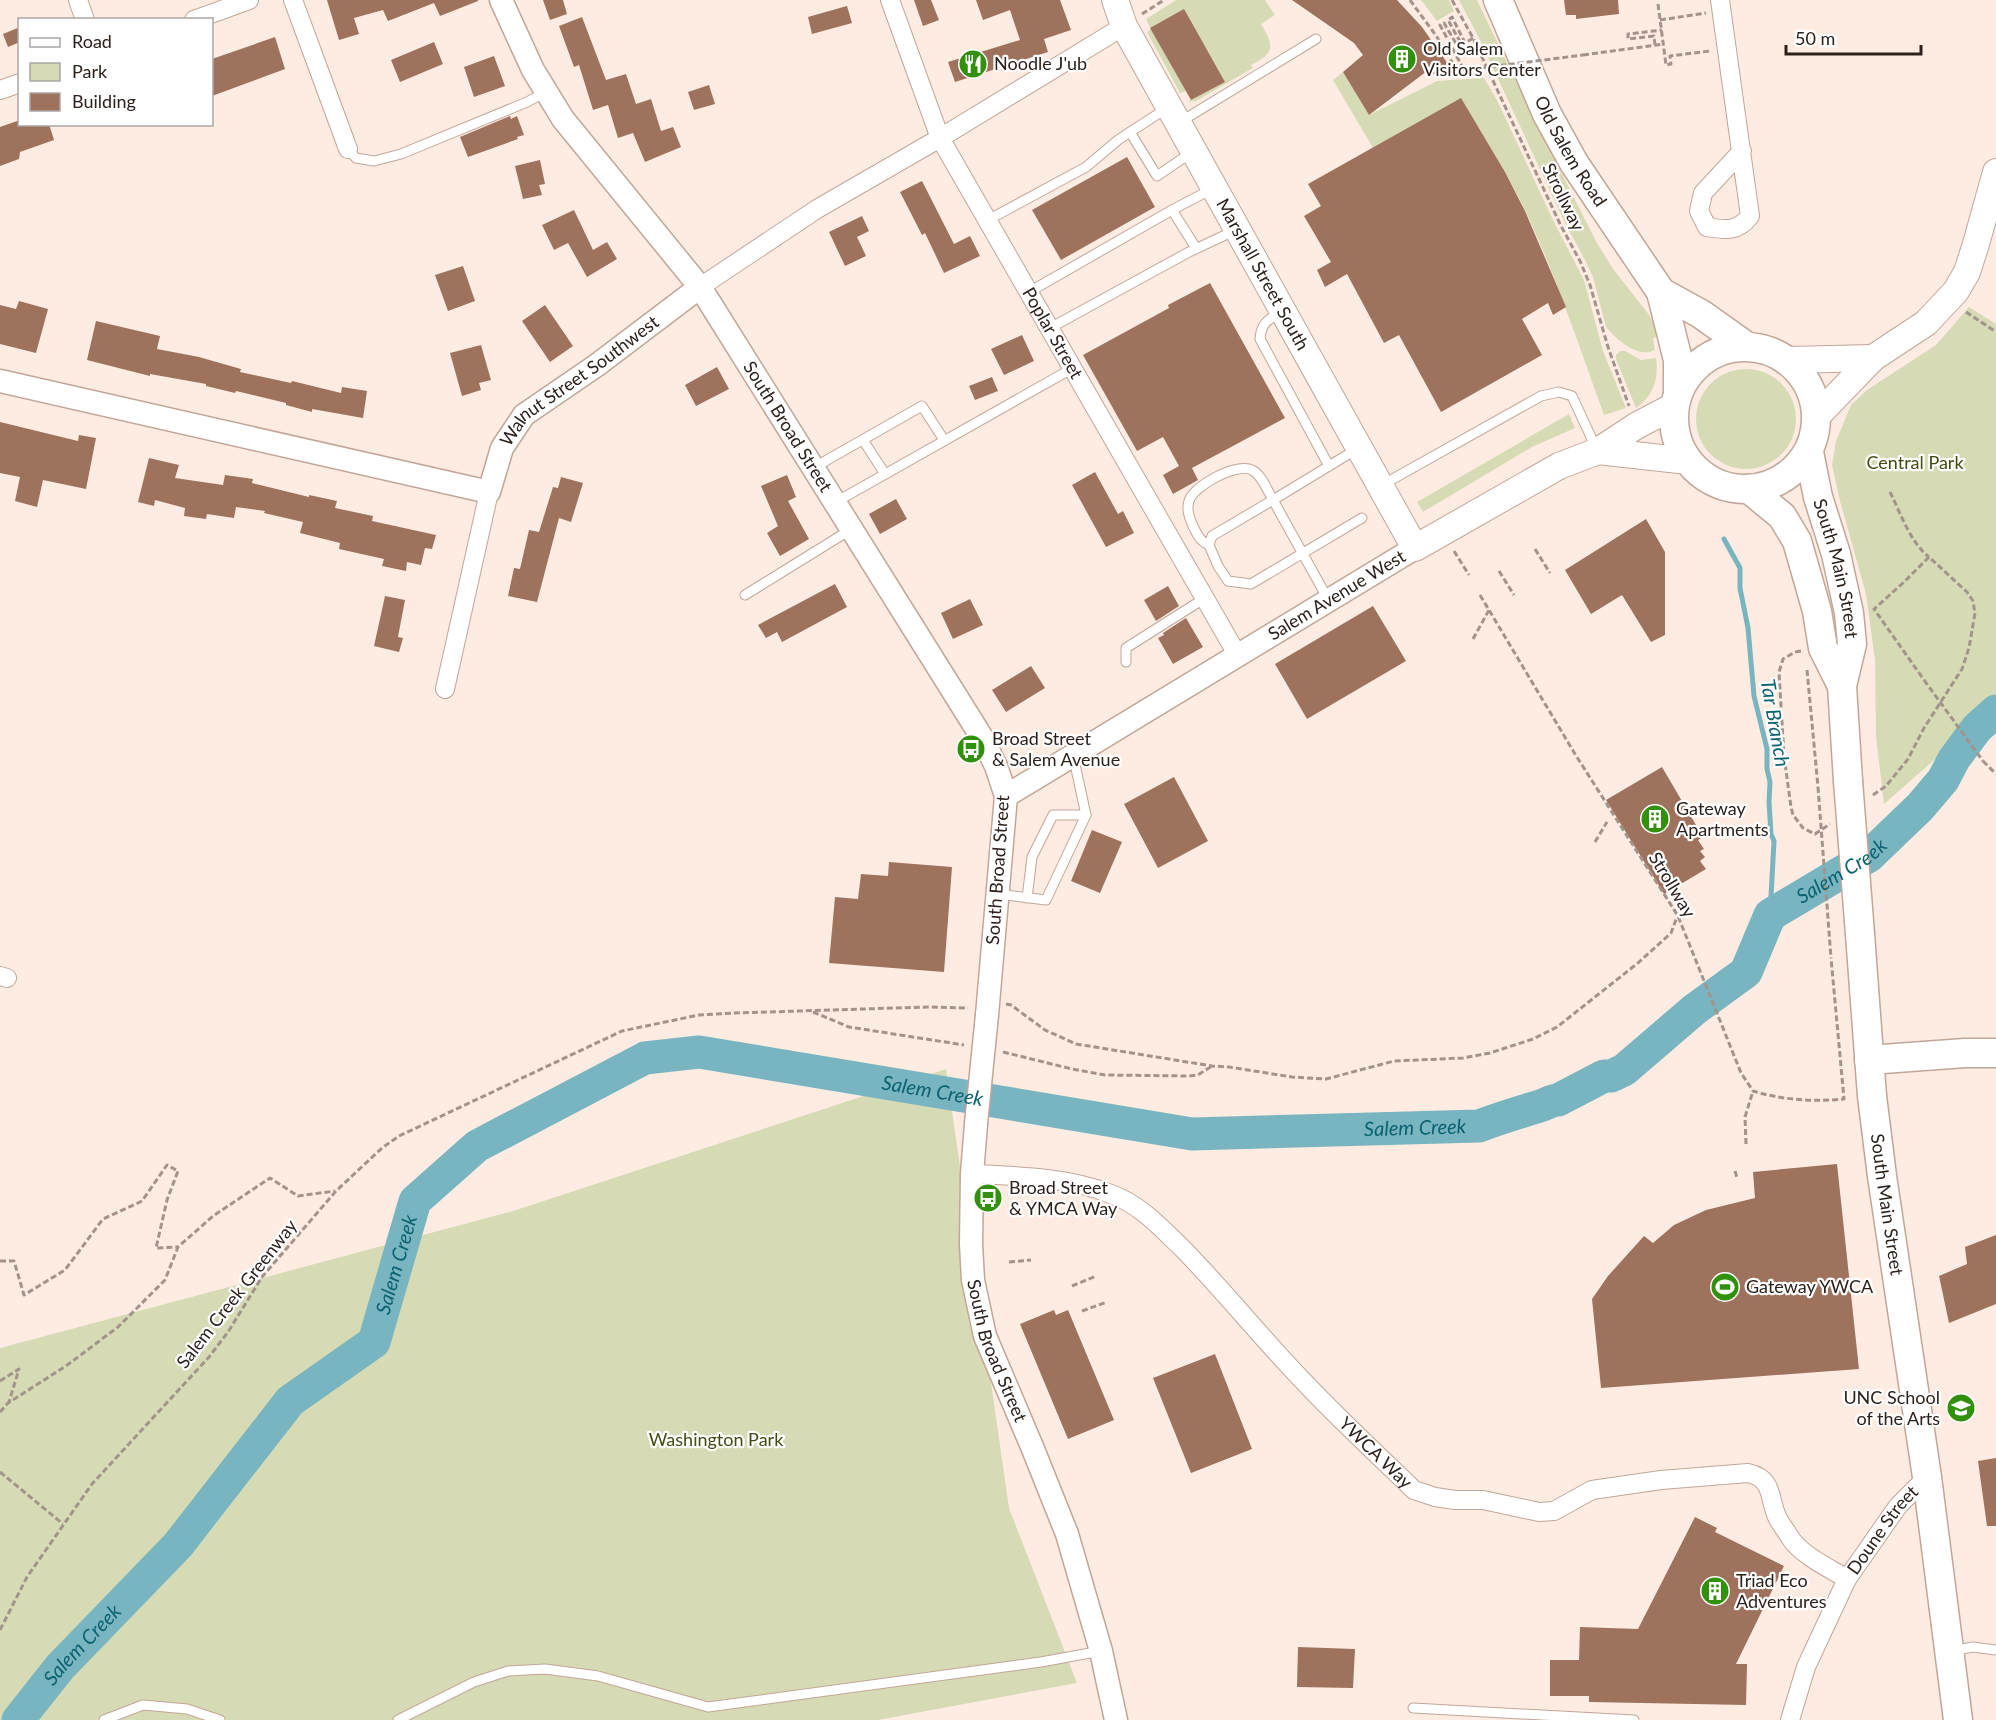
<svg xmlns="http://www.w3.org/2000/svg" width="1996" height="1720" font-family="Lato,sans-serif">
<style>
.green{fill:#d6dbb5}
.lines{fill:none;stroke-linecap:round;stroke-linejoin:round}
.stream{stroke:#79b5c1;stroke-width:5}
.river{stroke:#79b5c1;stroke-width:33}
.building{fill:#9e725c}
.service-casing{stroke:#c2a697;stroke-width:11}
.minor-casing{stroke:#c2a697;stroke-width:20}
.tertiary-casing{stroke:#c2a697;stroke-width:25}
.secondary-casing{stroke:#c2a697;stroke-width:28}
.primary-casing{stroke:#c2a697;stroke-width:31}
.path{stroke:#a2938b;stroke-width:3;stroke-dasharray:6 3;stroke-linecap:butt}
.service{stroke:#fff;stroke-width:9}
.minor{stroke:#fff;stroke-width:18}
.tertiary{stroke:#fff;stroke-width:22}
.secondary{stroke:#fff;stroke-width:26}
.primary{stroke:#fff;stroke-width:28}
.tertiary-bridge-casing{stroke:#c2a697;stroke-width:25;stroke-linecap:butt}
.primary-bridge-casing{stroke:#c2a697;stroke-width:31;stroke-linecap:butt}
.path-bridge{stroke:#a2938b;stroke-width:3;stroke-dasharray:6 3;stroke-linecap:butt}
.tertiary-bridge{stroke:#fff;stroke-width:22}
.primary-bridge{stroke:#fff;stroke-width:28}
.labels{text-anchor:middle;stroke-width:4.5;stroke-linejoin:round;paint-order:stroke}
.poi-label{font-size:18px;fill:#2c211b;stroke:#fff;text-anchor:start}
.street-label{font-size:18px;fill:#2c211b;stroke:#fff}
.park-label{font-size:18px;fill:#454a13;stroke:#fff}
.water-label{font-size:20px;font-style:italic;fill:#0c626f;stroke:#fff}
</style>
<rect width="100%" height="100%" fill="#feece3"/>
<g class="green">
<path d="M1176,0H1265L1275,15L1261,24C1274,46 1276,52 1251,65L1253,68L1196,101L1187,102L1224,82L1150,28L1146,19Z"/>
<polygon points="1421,0 1449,0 1454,11 1437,21"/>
<path d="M1459,0H1477L1536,123L1597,243L1613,269L1647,312L1660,334L1653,339L1655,350C1638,359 1617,340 1606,327L1593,277L1586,262L1565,223L1480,40Z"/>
<polygon points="1151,29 1186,91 1180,93 1147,32"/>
<path d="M1343,72L1369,115L1437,81L1484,78L1497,100L1553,220L1584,280L1603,351L1626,408L1604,415C1579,346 1556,276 1525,210C1506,171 1483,135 1461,99L1373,148L1333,80Z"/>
<polygon points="1969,307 1996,324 1996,699 1982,718 1884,804 1876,737 1875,660 1866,594 1840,501 1832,465 1836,441 1851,405 1867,390 1936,345"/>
<path d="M1620,351H1625L1641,360L1656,358C1659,380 1653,396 1636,408L1616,359V355Z"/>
<circle cx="1746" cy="419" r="50"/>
<polygon points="1569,414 1575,428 1532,447 1423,512 1417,502"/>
<polygon points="946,1069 1009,1508 1077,1683 878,1720 0,1720 0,1348 513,1211"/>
</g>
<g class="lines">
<polyline class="stream" points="1724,539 1740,568 1740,588 1748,628 1754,696 1767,749 1767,769 1770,782 1769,802 1771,834 1774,841 1770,915"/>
<path class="river" id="s1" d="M18,1720L60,1667L178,1545L290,1401L374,1342L415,1201L477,1146L645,1058L699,1052L1192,1134L1479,1126C1500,1118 1520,1112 1540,1106C1547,1104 1551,1100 1558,1100L1604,1076H1611L1624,1070L1695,1009L1746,972L1770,915L1869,856L1920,807L1943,780L1954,759L1977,728L1996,711"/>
</g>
<g class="building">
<polygon points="327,0 478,0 478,1 440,16 434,3 388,21 383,10 354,18 359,34 339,40"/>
<polygon points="543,0 563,0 567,14 550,20"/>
<polygon points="914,0 931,0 939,20 923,26"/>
<polygon points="976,0 1060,0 1071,30 1044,39 1048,52 955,82 948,62 1020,40 1010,10 983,20"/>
<polygon points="1292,0 1397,0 1422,27 1448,64 1431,76 1427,71 1369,115 1343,72 1363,55 1354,43"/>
<polygon points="1564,0 1618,0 1619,14 1576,19 1576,15 1566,15"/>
<polygon points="847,6 852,23 812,34 808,17"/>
<polygon points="1184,9 1225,82 1191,100 1150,28"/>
<polygon points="582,17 606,80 626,74 636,104 651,99 661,131 673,127 681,147 645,162 633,133 618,138 608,105 593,110 579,65 574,67 559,26"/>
<polygon points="20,27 20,42 8,47 3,34"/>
<polygon points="275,37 285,69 212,96 212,59"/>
<polygon points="434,42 443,64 400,82 391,60"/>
<polygon points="494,56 505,86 474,97 464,67"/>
<polygon points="709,85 715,104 694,110 688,92"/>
<polygon points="1461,98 1505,172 1525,211 1566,307 1553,315 1548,303 1522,319 1542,355 1441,412 1399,335 1384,343 1347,274 1325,287 1317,270 1331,262 1304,216 1321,206 1308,184"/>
<polygon points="510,116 511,119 517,116 524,135 517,137 518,139 468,157 460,137"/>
<polygon points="20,120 20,124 49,124 54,140 20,152 19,159 0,166 0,127"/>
<polygon points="1127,157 1155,207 1061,260 1032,210"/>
<polygon points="540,160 545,184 539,185 542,195 523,199 515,166"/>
<polygon points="922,181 954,244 970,236 980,256 944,273 925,233 922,235 900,192"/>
<polygon points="574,210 593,250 607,242 617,259 587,277 568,243 554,250 542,225"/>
<polygon points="862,216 869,231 857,237 866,256 845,266 829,232"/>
<polygon points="463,266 475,301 448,311 435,275"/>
<polygon points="1210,283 1285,418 1192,468 1198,480 1173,494 1163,475 1179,466 1163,437 1137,451 1083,355 1169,308 1168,305"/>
<polygon points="19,301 48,309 36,353 0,344 0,305 16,309"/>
<polygon points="545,305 573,346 550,362 522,321"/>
<polygon points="96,321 160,336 157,349 199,357 241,369 240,372 291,383 292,381 341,393 342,387 367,391 363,418 312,409 312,412 286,405 286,403 236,391 235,393 206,386 206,384 150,374 150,376 87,360"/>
<polygon points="1022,335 1034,361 1004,375 991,349"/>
<polygon points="481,345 491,380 479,383 481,390 462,396 450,353"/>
<polygon points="717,367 729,389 696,406 685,385"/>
<polygon points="992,377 998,391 975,400 969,386"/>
<polygon points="0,422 78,441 79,435 96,438 86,489 43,480 37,507 15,501 20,477 0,473"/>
<polygon points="149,458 179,465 175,478 223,485 225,475 253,479 252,483 309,497 309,495 337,501 335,508 373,516 372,521 436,535 432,549 425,548 421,565 407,562 406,571 382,566 384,559 339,549 340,543 300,533 303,522 264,513 265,511 236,507 234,518 207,514 206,519 184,516 185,508 155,500 154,506 138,502"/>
<polygon points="1095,472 1118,514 1123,511 1134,533 1106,547 1072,485"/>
<polygon points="787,475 796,497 788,501 809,539 780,556 767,533 778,526 761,486"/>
<polygon points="561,477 583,483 571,522 559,518 537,602 508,596 514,568 520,569 529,530 539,532 553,487 558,488"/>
<polygon points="896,499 907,519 880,534 869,514"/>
<polygon points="1646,519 1665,552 1665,635 1651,642 1622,595 1591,614 1565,570"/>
<polygon points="835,584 847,607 782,642 777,632 766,638 758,625"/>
<polygon points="1168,586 1179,606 1156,621 1144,600"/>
<polygon points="385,596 405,600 398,637 403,638 399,652 374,646"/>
<polygon points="970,599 983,625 953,639 941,613"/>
<polygon points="1373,606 1406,661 1307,719 1275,664"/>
<polygon points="1186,618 1203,647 1173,664 1158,638 1164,635 1163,633"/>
<polygon points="1031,666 1045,688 1006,712 992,690"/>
<polygon points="1662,767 1703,837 1698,840 1704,849 1700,851 1705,857 1700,861 1706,869 1664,894 1606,800"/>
<polygon points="1174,777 1208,841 1158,868 1124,804"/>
<polygon points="1092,830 1122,842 1100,893 1071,881"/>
<polygon points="889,862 952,867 944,972 829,963 835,897 858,899 861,874 888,876"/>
<polygon points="1837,1164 1859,1369 1601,1388 1592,1299 1608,1276 1644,1236 1653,1243 1674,1225 1706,1210 1755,1198 1753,1172"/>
<polygon points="1996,1235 1996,1304 1949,1323 1939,1276 1967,1264 1965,1247"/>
<polygon points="1054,1310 1056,1315 1068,1310 1114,1420 1068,1439 1020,1324"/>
<polygon points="1215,1354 1252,1449 1191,1473 1153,1378"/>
<polygon points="1996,1458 1996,1526 1987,1526 1978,1461"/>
<polygon points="1695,1517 1717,1528 1715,1532 1784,1566 1736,1664 1747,1664 1746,1705 1589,1702 1589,1696 1550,1696 1550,1660 1579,1660 1580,1627 1638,1629"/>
<polygon points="1298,1647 1355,1649 1353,1688 1297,1687"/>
</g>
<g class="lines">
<g class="service-casing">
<g id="service">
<polyline points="1180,122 1316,39"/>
<polyline points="1130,132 1157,176 1192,152"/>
<polyline points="348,149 356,158 374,161 401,154 527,102 546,92"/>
<polyline points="1172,210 1212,189"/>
<polyline points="988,220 1086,167 1118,140 1167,108"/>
<polyline points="1029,292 1172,210 1196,248"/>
<path d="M1280,312C1268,320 1261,323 1260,339L1329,466"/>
<polyline points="1050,328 1189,252 1236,230"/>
<polyline points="863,440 885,474"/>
<polyline points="813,468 922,406 944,440"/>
<polyline points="1382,485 1541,396 1559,392 1572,396 1597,450"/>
<polyline points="834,503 1073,368"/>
<path d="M1209,545C1200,541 1198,536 1194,528C1190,519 1186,511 1189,501C1193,486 1237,462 1252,470C1262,475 1267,490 1273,500L1212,536L1209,545L1218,566L1228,581L1251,584L1362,518"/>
<polyline points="745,595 850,530"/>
<polyline points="1329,601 1273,500 1357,449"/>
<polyline points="1126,662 1126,648 1205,598"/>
<polyline points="998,894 1046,900 1086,815 1073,755"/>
<polyline points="1027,898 1032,857 1053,815 1086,815"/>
<polyline points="1951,1651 1973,1647 1996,1650"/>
<polyline points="1413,1708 1634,1720"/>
<polyline points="104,1720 143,1705 187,1709 220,1720"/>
<polyline points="398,1720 474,1682 508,1671 545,1669 598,1676 708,1707 1041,1662 1101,1651"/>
</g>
</g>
<g class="minor-casing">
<g id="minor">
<polyline points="78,0 85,20"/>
<polyline points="293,0 348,149"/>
<path id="s2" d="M890,0L940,138L1238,656"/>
<path d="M1720,0L1750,216C1738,232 1725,230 1707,227L1699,211L1703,193L1742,151"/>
<polyline points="194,20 249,0"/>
<polyline points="0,90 20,83"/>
<polyline points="700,287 817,209 940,138 1124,26"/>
<polyline points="445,689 489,492"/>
<polyline points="0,976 7,978"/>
<path id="s3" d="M972,1174C1019,1176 1067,1177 1111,1194C1141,1205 1161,1228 1183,1249C1226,1293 1264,1341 1306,1384C1341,1421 1378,1455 1414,1490L1435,1497L1455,1500H1483L1539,1512L1554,1511L1592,1490L1661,1480L1748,1473C1775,1479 1768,1499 1778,1519C1782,1526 1787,1532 1791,1539C1803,1556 1829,1568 1847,1579"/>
<path id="s4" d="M1790,1720L1806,1667L1847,1579L1898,1506L1927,1477"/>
</g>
</g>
<g class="tertiary-casing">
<g id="tertiary">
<path id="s5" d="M501,0L533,70L563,119L700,287L981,736L996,766L1006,796L987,1015"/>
<path id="s6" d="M0,381L489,492L502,448L524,415L597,365L700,287"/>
<path id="s7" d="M1006,796L1415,548"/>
<path id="s8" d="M976,1124L972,1174L971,1244L973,1280L985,1336L1033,1449L1067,1534L1101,1651L1116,1720"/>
</g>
</g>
<g class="secondary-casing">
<g id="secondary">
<path id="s9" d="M1115,0L1124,26L1415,548L1559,466L1598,451L1636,426L1674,406"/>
<polyline points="1788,360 1873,358"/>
<polyline points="1817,416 1873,358 1926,323 1956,291 1967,272 1976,244 1996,172"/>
<polyline points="1598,451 1688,461"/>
</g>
</g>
<g class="primary-casing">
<g id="primary">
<path id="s10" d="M1498,0L1547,114L1574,163L1661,292L1678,360V391"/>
<polyline points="1661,292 1701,314 1746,346"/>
<circle cx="1745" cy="418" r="71"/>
<path id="s11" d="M1809,452L1818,497L1836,554L1849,613L1852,644L1842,686L1848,781"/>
<polyline points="1749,489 1782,516 1797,541 1817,611 1823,648 1842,686"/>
<path id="s12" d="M1860,934L1872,1096L1882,1176L1927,1477L1958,1720"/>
<polyline points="1869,1060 1965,1053 1996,1053"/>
</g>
</g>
<g class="path">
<polyline points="1410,0 1437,37 1456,69 1464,70"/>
<polyline points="1452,0 1473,38 1561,226 1580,261 1590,285 1608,347 1629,406"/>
<polyline points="1658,4 1666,65 1671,64 1670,56 1710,51"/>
<polyline points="1142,14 1164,0"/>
<polyline points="1660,20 1706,13"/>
<polyline points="1473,38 1465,43 1452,17 1448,20 1462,45 1458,47 1444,23 1440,25 1464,70 1473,69"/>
<polyline points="1655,45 1654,36 1628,39 1628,34 1662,30"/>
<polyline points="1583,55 1664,44"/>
<polyline points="1966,312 1996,332"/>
<path d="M1890,492C1901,514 1910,542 1929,557"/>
<polyline points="1535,549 1550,573"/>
<polyline points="1454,551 1469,575"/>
<polyline points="1499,571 1514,595"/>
<path d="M1480,595L1575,754L1678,916L1741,1073L1753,1091C1782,1100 1813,1102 1844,1099L1831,958"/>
<polyline points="1473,639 1489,610"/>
<polyline points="1801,651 1795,652 1783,659 1779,672 1784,756 1791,807 1793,815 1803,828 1815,834 1830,824"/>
<polyline points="1807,670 1818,787"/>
<polyline points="1983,761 1996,774"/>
<polyline points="1873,795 1886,786 1908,759 1924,728 1962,669 1969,648 1975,613 1973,601 1967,592 1929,557 1903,583 1874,609 1924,680"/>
<polyline points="1595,842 1607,822"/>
<polyline points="1006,1004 1011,1005 1045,1030 1076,1044 1212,1066 1229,1067 1292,1077 1326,1079 1394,1061 1463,1058 1490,1053 1533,1039 1557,1027 1638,963 1671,933 1677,917"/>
<polyline points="813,1012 849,1027 964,1045"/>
<polyline points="1003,1052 1072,1069 1105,1075 1189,1076 1198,1075 1212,1066"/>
<polyline points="1746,1144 1745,1117 1753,1091"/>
<polyline points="1735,1171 1737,1178"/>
<polyline points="0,1261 14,1261 24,1295 65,1270 103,1219 142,1201 167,1165 178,1171 167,1200 156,1248 178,1247"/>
<polyline points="1009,1262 1031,1260"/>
<polyline points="1072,1286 1096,1276"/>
<polyline points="1082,1311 1107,1302"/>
<polyline points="0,1381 19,1369 9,1402"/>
<polyline points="0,1412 8,1403 66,1366 118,1327 165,1280 178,1247 213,1216 270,1178 298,1196 335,1191"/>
<polyline points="0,1472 63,1524"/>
<polyline points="0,1630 27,1577 92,1484 209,1357 228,1332 262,1277 336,1191 382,1148 399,1136 622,1031 699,1015 735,1013 928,1007 968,1008"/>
</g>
<use href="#service" class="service"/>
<use href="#minor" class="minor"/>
<use href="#tertiary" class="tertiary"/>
<use href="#secondary" class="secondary"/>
<use href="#primary" class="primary"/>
<g class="tertiary-bridge-casing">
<polyline id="tertiary-bridge" points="976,1124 987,1015"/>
</g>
<g class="primary-bridge-casing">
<polyline id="primary-bridge" points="1848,781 1860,934"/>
</g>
<g class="path-bridge">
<polyline points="1473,69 1583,55"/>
<polyline points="1924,680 1983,761"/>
<polyline points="1818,787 1831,958"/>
</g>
<use href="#tertiary-bridge" class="tertiary-bridge"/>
<use href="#primary-bridge" class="primary-bridge"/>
</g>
<defs>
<g id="building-disc" transform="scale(1.5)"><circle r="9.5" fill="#31910c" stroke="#fff"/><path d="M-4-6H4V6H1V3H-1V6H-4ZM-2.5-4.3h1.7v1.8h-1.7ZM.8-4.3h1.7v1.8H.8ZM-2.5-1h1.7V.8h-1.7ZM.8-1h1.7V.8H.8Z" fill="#fff"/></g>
<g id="restaurant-disc" transform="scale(1.5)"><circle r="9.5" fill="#31910c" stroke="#fff"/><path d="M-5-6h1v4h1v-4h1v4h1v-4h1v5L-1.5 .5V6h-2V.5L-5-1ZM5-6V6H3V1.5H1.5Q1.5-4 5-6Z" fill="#fff"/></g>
<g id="bus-disc" transform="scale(1.5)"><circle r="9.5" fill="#31910c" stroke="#fff"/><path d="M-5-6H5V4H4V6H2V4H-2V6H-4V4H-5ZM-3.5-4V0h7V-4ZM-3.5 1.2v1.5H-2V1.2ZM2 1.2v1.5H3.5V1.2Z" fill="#fff"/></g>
<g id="stadium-disc" transform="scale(1.5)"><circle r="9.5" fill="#31910c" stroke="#fff"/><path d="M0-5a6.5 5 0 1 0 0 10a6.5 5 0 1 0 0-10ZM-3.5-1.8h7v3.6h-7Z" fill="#fff"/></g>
<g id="university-disc" transform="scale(1.5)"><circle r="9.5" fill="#31910c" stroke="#fff"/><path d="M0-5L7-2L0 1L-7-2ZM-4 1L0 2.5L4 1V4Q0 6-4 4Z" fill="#fff"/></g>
</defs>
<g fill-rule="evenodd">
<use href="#building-disc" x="1402" y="59"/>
<use href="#restaurant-disc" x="973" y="64"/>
<use href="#bus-disc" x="971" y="749"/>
<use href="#building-disc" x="1655" y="819"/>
<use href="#bus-disc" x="988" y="1198"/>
<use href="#stadium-disc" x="1725" y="1287"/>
<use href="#university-disc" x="1961" y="1408"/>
<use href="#building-disc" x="1715" y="1591"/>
</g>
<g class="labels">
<g class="poi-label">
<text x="1423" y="55">Old Salem<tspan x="1423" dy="21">Visitors Center</tspan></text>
<text x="994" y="70">Noodle J'ub</text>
<text x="992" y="745">Broad Street<tspan x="992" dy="21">&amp; Salem Avenue</tspan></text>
<text x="1676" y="815">Gateway<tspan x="1676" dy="21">Apartments</tspan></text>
<text x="1009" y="1194">Broad Street<tspan x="1009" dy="21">&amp; YMCA Way</tspan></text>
<text x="1746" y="1293">Gateway YWCA</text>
<text x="1940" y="1404" text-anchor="end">UNC School<tspan x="1940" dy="21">of the Arts</tspan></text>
<text x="1736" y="1587">Triad Eco<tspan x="1736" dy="21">Adventures</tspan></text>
</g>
<g class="street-label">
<text dy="6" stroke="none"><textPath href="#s10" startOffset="168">Old Salem Road</textPath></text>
<text transform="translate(1563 197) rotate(64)" y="6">Strollway</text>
<text dy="6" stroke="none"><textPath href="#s9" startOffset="312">Marshall Street South</textPath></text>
<text dy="6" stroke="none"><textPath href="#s2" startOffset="372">Poplar Street</textPath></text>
<text dy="6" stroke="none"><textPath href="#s6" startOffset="651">Walnut Street Southwest</textPath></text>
<text dy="6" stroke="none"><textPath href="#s5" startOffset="516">South Broad Street</textPath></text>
<text dy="6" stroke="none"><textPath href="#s11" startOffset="120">South Main Street</textPath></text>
<text dy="6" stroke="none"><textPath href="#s7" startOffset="387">Salem Avenue West</textPath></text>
<text transform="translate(998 870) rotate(-86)" y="6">South Broad Street</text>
<text transform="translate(1672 885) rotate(59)" y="6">Strollway</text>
<text dy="6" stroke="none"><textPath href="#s12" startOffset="272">South Main Street</textPath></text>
<text transform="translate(237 1294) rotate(-52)" y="6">Salem Creek Greenway</text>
<text dy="6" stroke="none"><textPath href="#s8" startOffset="231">South Broad Street</textPath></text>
<text dy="6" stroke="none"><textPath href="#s3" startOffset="513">YWCA Way</textPath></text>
<text dy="6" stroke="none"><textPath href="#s4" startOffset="213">Doune Street</textPath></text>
</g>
<g class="park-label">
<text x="1915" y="469">Central Park</text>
<text x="716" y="1446">Washington Park</text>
</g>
<g class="water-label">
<text transform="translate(1775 723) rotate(80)" y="7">Tar Branch</text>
<text dy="7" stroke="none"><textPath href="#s1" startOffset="2242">Salem Creek</textPath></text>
<text dy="7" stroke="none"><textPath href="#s1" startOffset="1233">Salem Creek</textPath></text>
<text dy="7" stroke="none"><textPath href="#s1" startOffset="1719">Salem Creek</textPath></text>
<text dy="7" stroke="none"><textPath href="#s1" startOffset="603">Salem Creek</textPath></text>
<text dy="7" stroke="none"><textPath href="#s1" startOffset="99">Salem Creek</textPath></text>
</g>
</g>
<rect x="18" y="18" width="195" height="108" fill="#ffffff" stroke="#aba6a4" stroke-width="1.5"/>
<rect x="30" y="38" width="30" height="9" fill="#ffffff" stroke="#aba6a4" stroke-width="1.5"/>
<text x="72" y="48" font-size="18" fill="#2c211b">Road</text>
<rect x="30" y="63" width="30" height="18" fill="#d6dbb5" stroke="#aba6a4" stroke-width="1.5"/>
<text x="72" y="78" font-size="18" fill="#2c211b">Park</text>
<rect x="30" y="93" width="30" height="18" fill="#9e725c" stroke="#aba6a4" stroke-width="1.5"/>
<text x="72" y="108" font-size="18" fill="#2c211b">Building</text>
<path d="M1786 45v9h135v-9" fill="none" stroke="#2c211b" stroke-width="3"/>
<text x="1795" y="45" font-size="18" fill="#2c211b" stroke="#ffffff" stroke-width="4.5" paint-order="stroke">50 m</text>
</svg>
